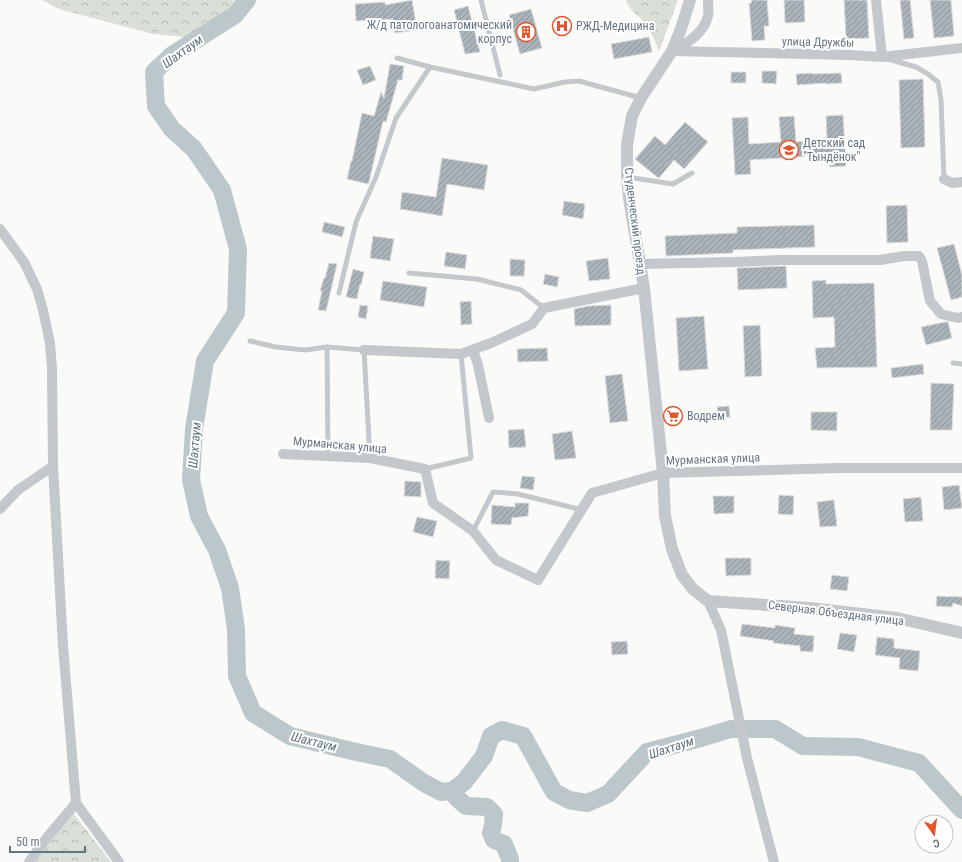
<svg xmlns="http://www.w3.org/2000/svg" width="962" height="862" font-family="'Roboto Condensed',sans-serif">
<style>
.forest{fill:url(#forest-crowns)}
.lines{fill:none;stroke-linecap:round;stroke-linejoin:round}
.river{stroke:#bbc7cb;stroke-width:18}
.building{fill:url(#building-hatch);stroke:#dcdcda}
.service{stroke:#c3c8cc;stroke-width:5}
.minor{stroke:#c3c8cc;stroke-width:10}
.tertiary{stroke:#c3c8cc;stroke-width:12}
.labels{text-anchor:middle;stroke-width:4;stroke-linejoin:round;paint-order:stroke}
.poi-label{font-size:12px;fill:#657683;stroke:#fff;text-anchor:start}
.street-label{font-size:12px;fill:#657683;stroke:#fff}
.water-label{font-size:13px;font-style:italic;fill:#60757c;stroke:#fff}
</style>
<defs>
<pattern id="forest-crowns" width="20" height="18" patternUnits="userSpaceOnUse"><rect width="20" height="18" fill="#dadfd7"/><path d="M2 6a3 3 0 1 1 6 0M12 15a3 3 0 1 1 6 0" fill="none" stroke="#b4b9b4"/></pattern>
<pattern id="building-hatch" width="6" height="6" patternUnits="userSpaceOnUse"><rect width="6" height="6" fill="#aab3b9"/><path d="M-1 1l2-2M0 6l6-6M5 7l2-2" fill="none" stroke="#8e969c"/></pattern>
</defs>
<rect width="100%" height="100%" fill="#fafaf8"/>
<g class="forest">
<polygon points="42,0 234,0 226,14 208,25 185,37 153,34 59,9"/>
<path d="M626,0H678L659,51C655,40 650,29 642,20C636,13 629,10 626,0Z"/>
<polygon points="74,814 111,862 33,862 69,815"/>
</g>
<g class="lines">
<g class="river">
<polyline points="247,0 235,15 172,55 154,72 156,106 172,129 194,149 222,190 238,249 236,313 205,361 194,429 191,480 199,516 217,550 230,588 236,629 237,676 253,713 290,736 352,751 390,759 424,783 441,792 452,791 464,782 484,756 491,736 502,730 523,736 554,792 569,800 587,803 608,794 647,752 701,738 731,729 775,729 803,746 858,747 919,763 962,810"/>
<polyline points="452,791 457,798 466,806 487,807 494,814 493,825 491,833 494,840 504,844 510,859 510,862"/>
</g>
</g>
<g class="building">
<polygon points="412,0 417,30 395,33 393,19 356,21 355,4 385,2 385,5"/>
<polygon points="751,0 767,0 769,26 764,26 765,40 752,41 749,3 752,3"/>
<polygon points="784,0 804,0 805,22 785,23"/>
<polygon points="844,0 867,0 869,38 846,39"/>
<polygon points="900,0 910,0 914,38 904,39"/>
<polygon points="930,0 951,0 954,36 934,38"/>
<polygon points="468,6 480,52 465,54 454,10"/>
<polygon points="531,9 542,48 520,54 509,15"/>
<polygon points="649,37 652,52 614,59 611,44"/>
<polygon points="390,64 404,66 402,80 398,80 386,122 383,121 369,182 368,184 347,179 351,161 352,161 362,113 374,116 381,92 384,98"/>
<polygon points="370,66 376,80 363,85 357,70"/>
<polygon points="762,71 777,71 776,84 762,83"/>
<rect x="731" y="72" width="15" height="11"/>
<polygon points="812,73 812,74 841,73 842,83 826,84 826,83 797,85 796,74"/>
<polygon points="923,79 925,147 901,148 899,80"/>
<polygon points="843,115 846,166 830,167 829,155 750,160 751,174 735,175 732,118 748,117 749,144 781,142 779,117 794,116 796,142 827,140 826,116"/>
<polygon points="685,122 708,142 684,169 674,160 659,178 657,177 635,159 655,136 665,145"/>
<polygon points="442,158 488,165 484,190 447,184 442,216 400,209 402,192 436,197"/>
<polygon points="564,201 585,204 583,219 562,215"/>
<polygon points="907,205 908,242 887,243 886,206"/>
<polygon points="324,222 345,227 342,237 322,232"/>
<polygon points="814,225 815,247 733,250 733,253 666,256 665,236 737,233 737,227"/>
<polygon points="373,236 394,239 390,261 370,258"/>
<polygon points="954,244 962,275 962,297 951,300 937,248"/>
<polygon points="446,252 467,255 465,269 444,266"/>
<polygon points="608,258 610,279 589,281 586,261"/>
<polygon points="510,259 525,260 524,276 510,276"/>
<polygon points="329,263 337,264 326,311 318,310 322,291 320,291 324,278 325,278"/>
<polygon points="786,266 787,288 738,290 737,268"/>
<polygon points="353,269 364,272 361,285 360,284 357,299 346,297"/>
<polygon points="545,274 559,277 557,287 543,284"/>
<polygon points="826,280 826,284 874,283 877,367 817,368 815,348 835,347 834,317 813,318 812,281"/>
<polygon points="383,281 427,287 424,307 380,300"/>
<polygon points="471,301 472,324 461,325 460,302"/>
<polygon points="360,305 368,306 366,319 358,317"/>
<polygon points="611,305 611,325 575,326 574,309 589,306"/>
<polygon points="704,316 708,369 679,371 676,318"/>
<polygon points="945,322 948,322 952,338 926,345 921,327"/>
<polygon points="760,325 762,376 745,377 743,326"/>
<polygon points="547,348 548,361 518,362 517,349"/>
<polygon points="923,364 924,374 892,378 891,368"/>
<polygon points="622,374 628,421 610,423 605,376"/>
<polygon points="931,383 954,384 952,430 930,430"/>
<polygon points="729,406 730,417 718,418 717,407"/>
<polygon points="811,412 837,412 837,431 811,430"/>
<polygon points="524,429 526,447 509,448 508,430"/>
<polygon points="572,431 576,458 555,460 552,434"/>
<polygon points="522,476 535,477 533,490 520,488"/>
<polygon points="405,481 421,482 421,497 404,496"/>
<polygon points="959,485 962,508 944,510 942,487"/>
<polygon points="779,495 794,496 793,515 778,514"/>
<polygon points="713,496 734,496 734,513 714,514"/>
<polygon points="921,497 923,521 905,522 903,499"/>
<polygon points="834,500 837,526 820,527 817,502"/>
<polygon points="515,503 529,503 528,516 512,518 511,525 491,524 492,505 515,507"/>
<polygon points="417,517 437,521 433,537 413,532"/>
<polygon points="725,558 751,558 751,575 726,576"/>
<polygon points="436,560 450,561 449,579 435,578"/>
<polygon points="832,575 849,577 847,591 830,589"/>
<polygon points="937,596 962,597 962,606 953,603 952,607 936,606"/>
<polygon points="742,624 775,628 775,625 795,628 794,634 814,636 813,652 800,651 800,646 773,643 774,641 740,636"/>
<polygon points="840,633 857,635 854,652 837,649"/>
<polygon points="877,637 894,639 894,648 920,651 918,671 899,669 900,658 875,655"/>
<polygon points="627,641 628,654 612,655 611,642"/>
</g>
<g class="lines">
<g class="service">
<polyline points="481,0 500,75"/>
<polyline points="397,58 430,67"/>
<polyline points="888,59 916,67 928,74 938,82 941,100 944,179"/>
<polyline points="627,177 673,184 692,173"/>
<polyline points="409,273 477,279 521,290 544,308"/>
<polyline points="339,293 356,222 376,177 396,118 430,67 534,89 565,82 579,81 641,98"/>
<polyline points="250,341 276,347 305,350 327,347 364,350 370,458"/>
<polyline points="327,347 328,456"/>
<polyline points="953,363 962,364"/>
<polyline points="425,469 471,458 461,354"/>
<polyline points="473,531 493,492 518,494 582,510"/>
</g>
<g class="minor">
<polyline points="876,0 882,57"/>
<path d="M674,50C688,43 704,33 708,16C709,11 708,5 708,0"/>
<polyline points="672,51 850,55 882,57 962,48"/>
<polyline points="944,179 952,183 962,182"/>
<polyline points="0,229 24,262 37,289 43,310 50,343 52,368 53,466 63,646 76,803 119,862"/>
<polyline points="640,264 734,262 780,260 880,260 904,256 919,256 922,261 930,301 941,314 958,318 962,317"/>
<polyline points="364,350 461,354 491,343 532,324 544,308 644,288"/>
<polyline points="473,350 478,365 489,418"/>
<polyline points="283,454 370,458 425,469 433,503 473,531 496,560 538,580 592,493 663,473 840,468 962,468"/>
<polyline points="0,509 18,490 53,466"/>
<polyline points="708,601 721,630 747,758 774,862"/>
<polyline points="29,862 49,835 76,803"/>
</g>
<polyline class="tertiary" points="690,0 681,29 672,51 641,98 632,116 627,145 627,177 629,198 644,288 663,473 665,516 672,549 682,575 693,589 708,601 810,608 897,618 962,633"/>
</g>
<defs>
<g id="hospital-ring" transform="scale(1)"><circle r="9.5" fill="#fff" stroke="#e4572e" stroke-width="1.5"/><path d="M-5-5h3v3.5h4V-5h3V5h-3V1.5h-4V5h-3Z" fill="#e4572e"/></g>
<g id="building-ring" transform="scale(1)"><circle r="9.5" fill="#fff" stroke="#e4572e" stroke-width="1.5"/><path d="M-4-6H4V6H1V3H-1V6H-4ZM-2.5-4.3h1.7v1.8h-1.7ZM.8-4.3h1.7v1.8H.8ZM-2.5-1h1.7V.8h-1.7ZM.8-1h1.7V.8H.8Z" fill="#e4572e"/></g>
<g id="school-ring" transform="scale(1)"><circle r="9.5" fill="#fff" stroke="#e4572e" stroke-width="1.5"/><path d="M0-5L7-2L0 1L-7-2ZM-4 1L0 2.5L4 1V4Q0 6-4 4Z" fill="#e4572e"/></g>
<g id="supermarket-ring" transform="scale(1)"><circle r="9.5" fill="#fff" stroke="#e4572e" stroke-width="1.5"/><path d="M-6-5.5h2.5l.6 2H6L4.5 2H-2.5L-4.4-4H-6ZM-1.5 3.2a1.3 1.3 0 1 0 .1 0ZM3 3.2a1.3 1.3 0 1 0 .1 0Z" fill="#e4572e"/></g>
</defs>
<g fill-rule="evenodd">
<use href="#hospital-ring" x="562" y="26"/>
<use href="#building-ring" x="526" y="32"/>
<use href="#school-ring" x="789" y="150"/>
<use href="#supermarket-ring" x="673" y="416"/>
</g>
<g class="labels">
<g class="poi-label">
<text x="512" y="29" text-anchor="end">Ж/д патологоанатомический<tspan x="512" dy="14">корпус</tspan></text>
<text x="576" y="30">РЖД-Медицина</text>
<text x="803" y="147">Детский сад<tspan x="803" dy="14">"Тындёнок"</tspan></text>
<text x="687" y="420">Водрем</text>
</g>
<g class="street-label">
<text transform="translate(818 42) rotate(1)" y="4">улица Дружбы</text>
<text transform="translate(635 221) rotate(83)" y="4">Студенческий проезд</text>
<text transform="translate(340 445) rotate(5)" y="4">Мурманская улица</text>
<text transform="translate(713 459) rotate(-2)" y="4">Мурманская улица</text>
<text transform="translate(836 613) rotate(7)" y="4">Северная Объездная улица</text>
</g>
<g class="water-label">
<text transform="translate(182 51) rotate(-36)" y="5">Шахтаум</text>
<text transform="translate(194 445) rotate(-85)" y="5">Шахтаум</text>
<text transform="translate(314 741) rotate(14)" y="5">Шахтаум</text>
<text transform="translate(671 747) rotate(-18)" y="5">Шахтаум</text>
</g>
</g>
<g transform="translate(934 834) rotate(166)"><circle r="19" fill="#ffffff" stroke="#c1c8cd"/>
<path d="M0-3L7 15L0 10L-7 15Z" fill="#e4572e"/>
<text y="-6" font-size="11" font-weight="bold" text-anchor="middle" fill="#657683">С</text>
</g>
<path d="M10 846v6h75v-6" fill="none" stroke="#657683" stroke-width="2"/>
<text x="16" y="846" font-size="12" fill="#657683" stroke="#ffffff" stroke-width="3" paint-order="stroke">50 m</text>
</svg>
